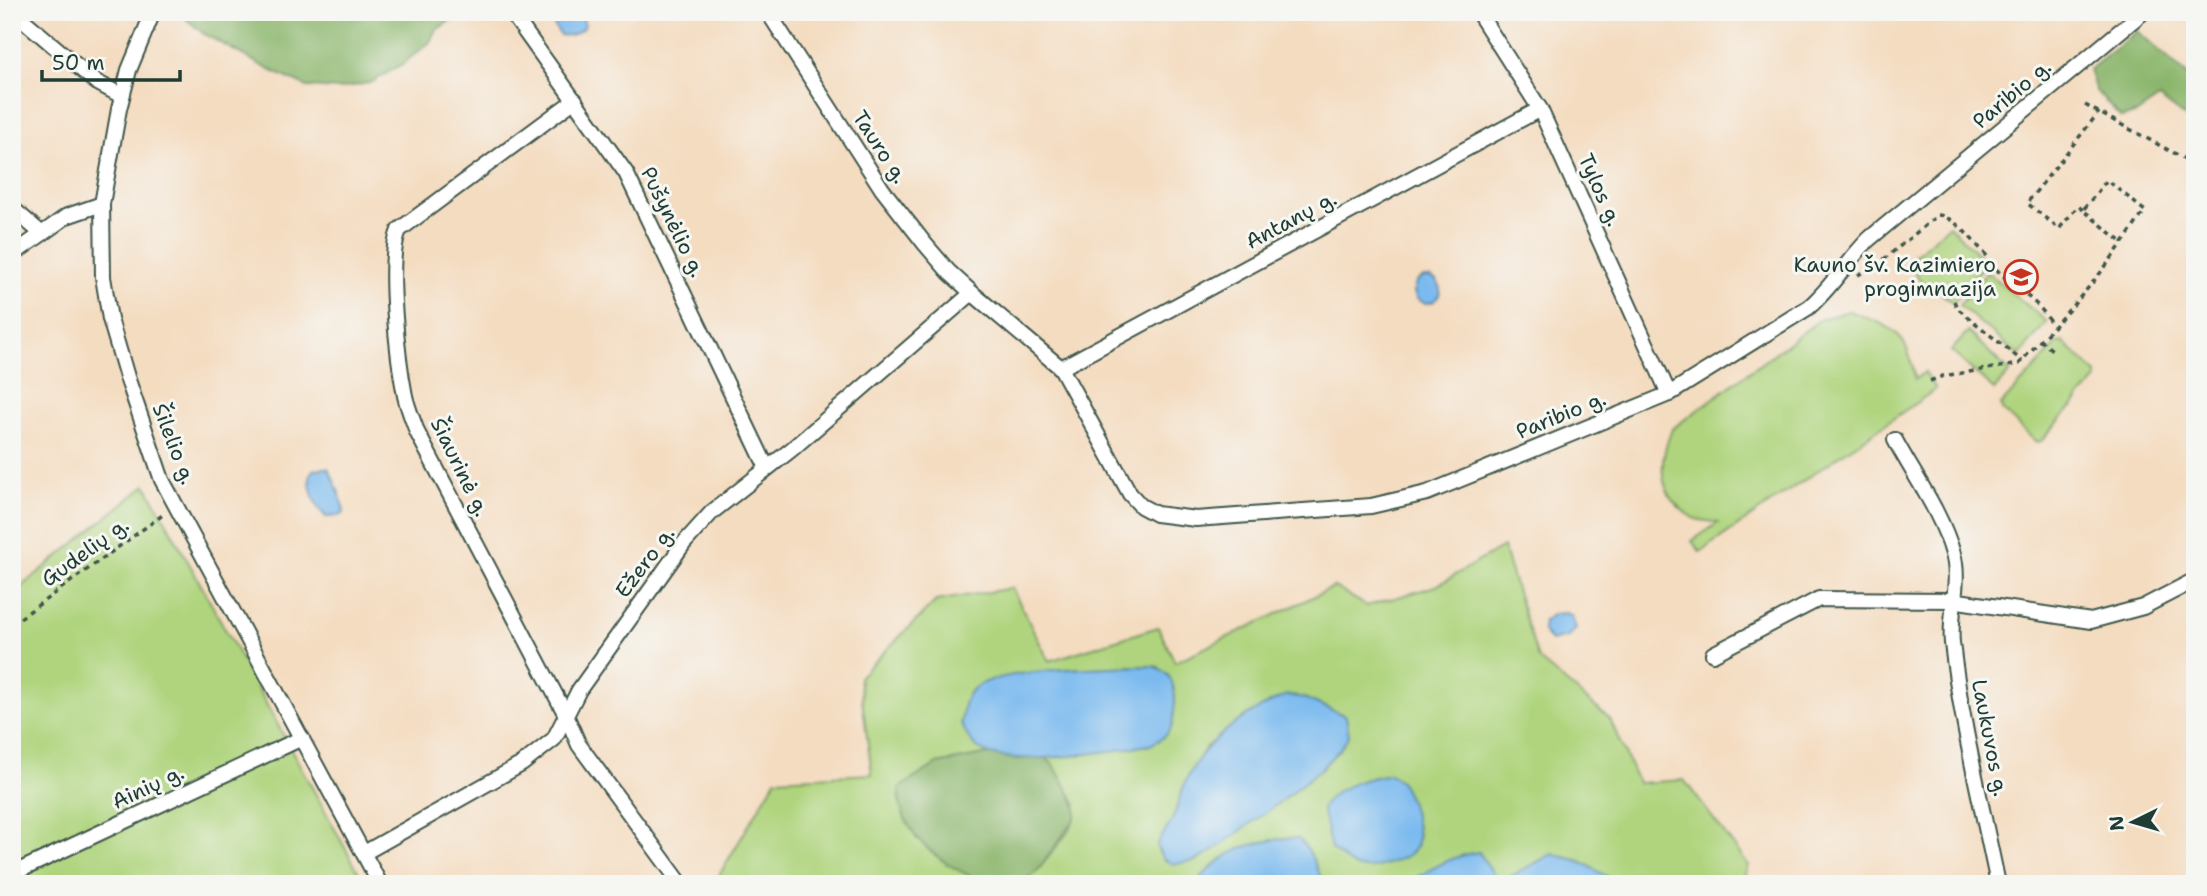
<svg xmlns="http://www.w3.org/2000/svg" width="2207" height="896" font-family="'Shantell Sans',sans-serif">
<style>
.green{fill:#afd47d;stroke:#678858;stroke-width:2;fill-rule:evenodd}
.forest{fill:#8bb66c;stroke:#557a50;stroke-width:2}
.water{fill:#7abaef;stroke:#4c7c92;stroke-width:2}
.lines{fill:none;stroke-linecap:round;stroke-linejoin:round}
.minor-casing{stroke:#3f5549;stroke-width:18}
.path{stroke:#3f5549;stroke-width:3.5;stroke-dasharray:5 5;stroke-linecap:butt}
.minor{stroke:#fff;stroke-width:14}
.labels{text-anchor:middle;stroke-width:6;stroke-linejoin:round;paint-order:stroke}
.street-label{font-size:21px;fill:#1f3d34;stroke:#f6f6f2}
.poi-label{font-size:21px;fill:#1f3d34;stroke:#f6f6f2;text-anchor:end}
</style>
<rect width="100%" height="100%" fill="#f6f6f2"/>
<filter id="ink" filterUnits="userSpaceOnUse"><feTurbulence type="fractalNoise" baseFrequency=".0143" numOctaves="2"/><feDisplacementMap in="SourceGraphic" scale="14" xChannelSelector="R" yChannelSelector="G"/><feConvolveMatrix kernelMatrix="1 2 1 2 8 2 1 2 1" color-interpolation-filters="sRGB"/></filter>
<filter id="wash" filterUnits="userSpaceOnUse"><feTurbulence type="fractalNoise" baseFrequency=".00686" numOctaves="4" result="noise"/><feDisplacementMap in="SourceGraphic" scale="28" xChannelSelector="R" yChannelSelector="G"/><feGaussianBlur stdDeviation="1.57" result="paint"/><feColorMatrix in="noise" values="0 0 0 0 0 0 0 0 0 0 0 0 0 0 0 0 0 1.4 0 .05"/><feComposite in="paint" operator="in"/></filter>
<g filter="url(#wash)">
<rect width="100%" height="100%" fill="#f4dcc0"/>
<g class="green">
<polygon points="1949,225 1986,262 1953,303 1936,289 1923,284 1907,262"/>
<polygon points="1987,272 2047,322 2019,356 1959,305"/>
<path d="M1849,311C1894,328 1906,329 1915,379L1925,372L1936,389L1700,552L1692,541L1718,523C1711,521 1703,521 1696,519C1689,516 1683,511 1678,506C1656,483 1661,457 1672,429L1821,319Z"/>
<polygon points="1968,332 2010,372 1994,390 1951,351"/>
<polygon points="2063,342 2097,374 2097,379 2041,441 2036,442 2002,410 2001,405 2058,343"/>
<polygon points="146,485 365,884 12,884 12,594"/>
<path d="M1503,547L1538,659L1610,719L1638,783L1684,780L1748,865L1742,884H1620L1580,861L1552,854L1499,883L1420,875L1408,884H1324L1323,879L1287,838C1250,843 1227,850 1201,878V884H1011L1026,880L1047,859L1071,828L1076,804L1053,764L1043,757L1150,745L1159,667L1150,666C1110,668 1002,667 973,689C963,697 963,713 961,724L975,746L989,754L937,764L911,780L898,797L916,838L973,876L993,884H714L776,779L872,774L859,677L936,601L1012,588L1049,661L1158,627L1175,662L1334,587L1367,606L1436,586ZM1257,710L1339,713L1346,716L1343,745L1321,769L1280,802L1246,825L1165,861L1158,851L1157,845L1171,823L1187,778L1206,747ZM1323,808L1414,816L1418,839C1381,868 1373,881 1331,849Z"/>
</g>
<g class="forest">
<polygon points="178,12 463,12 435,31 430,42 404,63 372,82 339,89 307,87 270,70 204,34"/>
<polygon points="2137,31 2195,82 2195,125 2159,98 2137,113 2121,118 2096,91 2089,70"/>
<path d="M989,754C998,756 1007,758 1016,759C1024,759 1034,756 1042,757C1051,759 1056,769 1060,776C1086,820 1079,811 1053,849C1045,861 1038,874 1024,880C993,893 950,869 927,848C911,834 897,810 899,788L937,764Z"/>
</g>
<g class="water">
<path d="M552,12H581L585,25C580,33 569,37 560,35L551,20Z"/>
<circle cx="1427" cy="290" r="13"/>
<path d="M322,468H328C333,476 344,503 344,513L338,516L326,517C315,506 309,490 310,475L313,470Z"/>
<polygon points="1566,613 1572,616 1576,629 1568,637 1551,641 1543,632 1543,622 1553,614"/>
<path d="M1150,666C1174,669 1177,692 1174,712C1173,717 1173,724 1171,728C1166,737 1158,741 1150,745C1111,750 1006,771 976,747C970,742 965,732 961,724C963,713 963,697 973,689C1001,667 1111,667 1150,666Z"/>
<path d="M1287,695L1304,698L1346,716L1349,735L1343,745L1321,769L1280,802L1210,853L1195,861L1173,864L1162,858L1157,845C1161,836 1167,830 1171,822C1178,809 1180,794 1186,781C1205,738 1246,713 1287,695Z"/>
<path d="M1390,774C1391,775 1398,779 1399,780C1409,791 1423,836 1415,848C1407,861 1372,870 1359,868C1349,866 1339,855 1331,849L1322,808C1334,786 1366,778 1390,774Z"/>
<path d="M1287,838L1299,839L1309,851L1324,884H1201V878C1228,849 1249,843 1287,838Z"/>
<path d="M1479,852L1499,883L1552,854L1580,861L1620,884H1408C1429,869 1453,855 1479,852Z"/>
</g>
</g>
<g filter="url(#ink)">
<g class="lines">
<g class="minor-casing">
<g id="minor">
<polyline points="14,12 96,82 122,96"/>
<polyline points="153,12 129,70 119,109 102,204 103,277 110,319 127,377 162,480 380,884"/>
<polyline points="511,12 626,173 767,468"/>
<path d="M768,12L882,189L925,244L949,272L972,293L1061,368L1130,494L1141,506L1156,514L1196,519L1371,506L1427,493L1669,394L1809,307C1832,287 1847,261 1869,239L2143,12"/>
<polyline points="1478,12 1540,109 1669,394"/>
<path d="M575,100L399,230C386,260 398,361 405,396C408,409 413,420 417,432L566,715L579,745L681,884"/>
<polyline points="12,208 41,233"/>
<polyline points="12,255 67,216 102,204"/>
<polyline points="1061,368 1540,109"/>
<path d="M1895,440C1915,477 1942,514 1953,554C1961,581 1949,614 1952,643C1961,722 1982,806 1998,884"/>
<polyline points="1713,654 1819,599 1952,600 2091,621 2143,607 2195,580"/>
<polyline points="364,853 522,764 554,739 579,690 684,543 712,512 792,449 972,293"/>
<polyline points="12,874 302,738"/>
</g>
</g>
<g class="path">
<polyline points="2085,105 2185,159 2195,146"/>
<polyline points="2083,210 2078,206 2059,229 2027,203 2099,112"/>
<path d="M1990,261C2007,286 2040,298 2052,326"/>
<path d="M1858,275L1883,260L1938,215C1955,216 1977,246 1989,258L1990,261L1987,266L1983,267"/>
<polyline points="1954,301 1957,308 2022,361"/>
<polyline points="2040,340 2052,350"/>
<path d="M1930,381L1943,376L2019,364C2044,336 2070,310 2093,282C2112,259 2128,235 2145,211L2107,180L2083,210L2122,242"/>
<polyline points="12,624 164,514"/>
</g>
<use href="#minor" class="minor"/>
</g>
</g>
<defs>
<g id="school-ring" transform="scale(1.75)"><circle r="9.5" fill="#f6f6f2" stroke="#c8321e" stroke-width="1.5"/><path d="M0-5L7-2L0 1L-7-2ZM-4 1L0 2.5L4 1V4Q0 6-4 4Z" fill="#c8321e"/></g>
</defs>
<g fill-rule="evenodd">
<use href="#school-ring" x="2021" y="277"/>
</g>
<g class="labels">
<g class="street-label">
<text transform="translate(2012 94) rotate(-40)" y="7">Paribio g.</text>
<text transform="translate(880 147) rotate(57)" y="7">Tauro g.</text>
<text transform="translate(1600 190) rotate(66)" y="7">Tylos g.</text>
<text transform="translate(1291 220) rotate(-28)" y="7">Antanų g.</text>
<text transform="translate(673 222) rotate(64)" y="7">Pušynėlio g.</text>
<text transform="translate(1561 415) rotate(-22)" y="7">Paribio g.</text>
<text transform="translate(174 444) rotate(69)" y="7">Šilelio g.</text>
<text transform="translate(460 467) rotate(64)" y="7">Šiaurinė g.</text>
<text transform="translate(85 552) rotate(-36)" y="7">Gudelių g.</text>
<text transform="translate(645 562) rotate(-53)" y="7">Ežero g.</text>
<text transform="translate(1990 738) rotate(79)" y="7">Laukuvos g.</text>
<text transform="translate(148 787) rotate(-25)" y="7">Ainių g.</text>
</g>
<g class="poi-label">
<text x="1996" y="272">Kauno šv. Kazimiero<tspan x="1996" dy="24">progimnazija</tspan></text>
</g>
</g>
<rect width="2207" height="896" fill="none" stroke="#f6f6f2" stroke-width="42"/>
<g transform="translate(2133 822) rotate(265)" stroke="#f6f6f2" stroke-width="5" paint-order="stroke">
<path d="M0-5L12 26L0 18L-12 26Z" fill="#1f3d34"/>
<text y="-10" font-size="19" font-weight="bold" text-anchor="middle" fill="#1f3d34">N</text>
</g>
<path d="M42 70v10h138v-10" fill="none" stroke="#1f3d34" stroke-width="3.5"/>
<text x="52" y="70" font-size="21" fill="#1f3d34" stroke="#f6f6f2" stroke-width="5" paint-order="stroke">50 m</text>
</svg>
